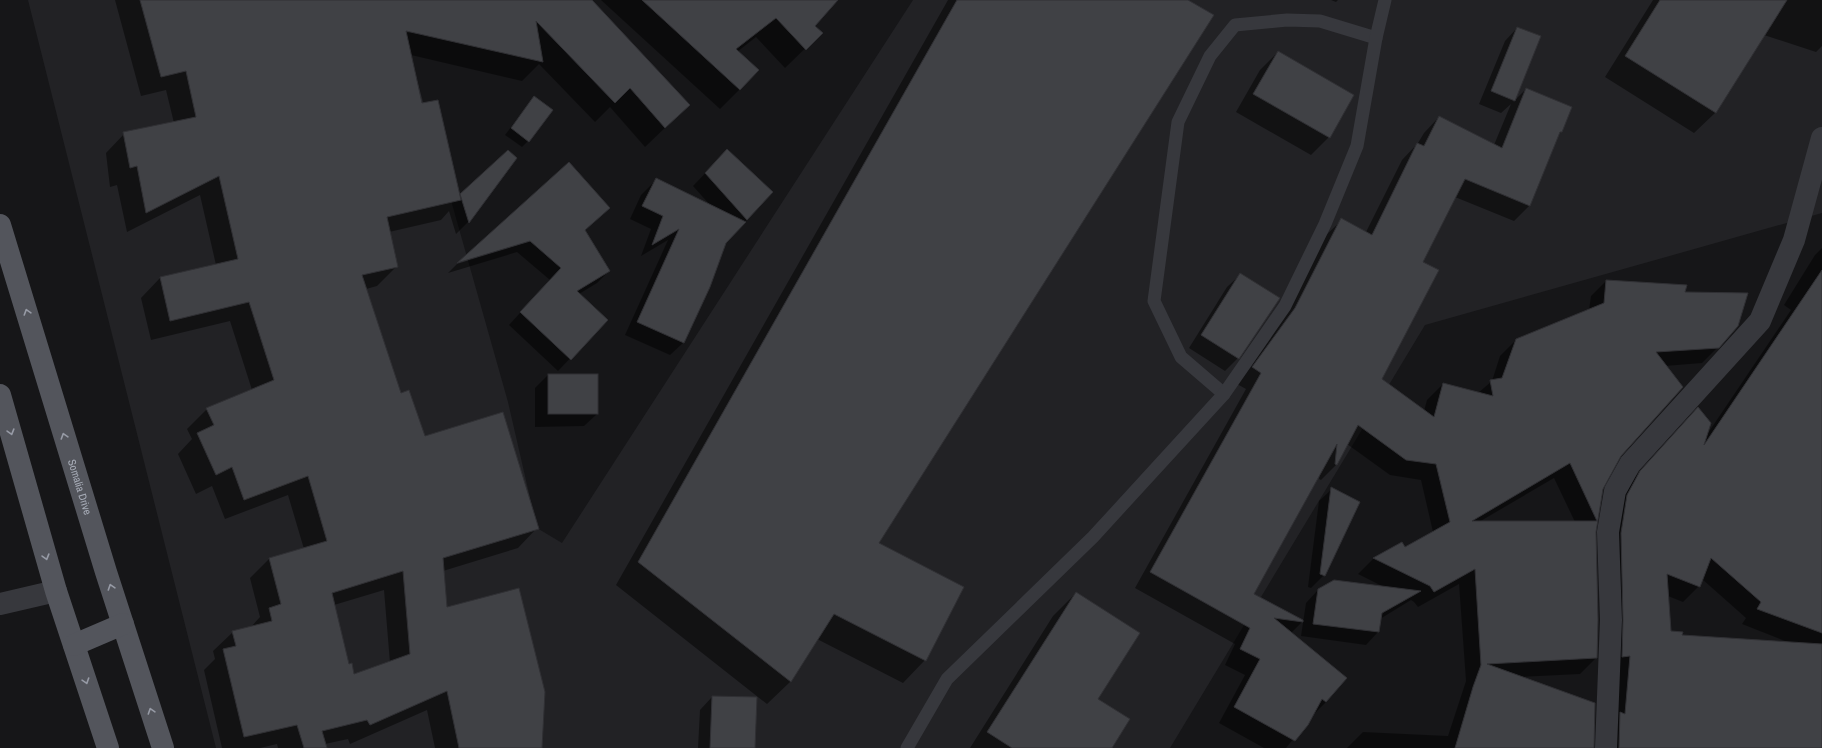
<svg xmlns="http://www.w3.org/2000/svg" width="1822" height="748" font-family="'Archivo Narrow',sans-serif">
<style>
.built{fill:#222225}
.shadow{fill:#0007;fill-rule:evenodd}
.building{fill:#404145;stroke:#303034;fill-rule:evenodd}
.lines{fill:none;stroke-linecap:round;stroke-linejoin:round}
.service{stroke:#37383d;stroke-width:13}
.minor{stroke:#37383d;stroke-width:22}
.primary{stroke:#53555c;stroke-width:22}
.oneway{stroke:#979ba6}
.labels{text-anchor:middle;stroke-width:3;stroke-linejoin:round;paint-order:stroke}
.street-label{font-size:11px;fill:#a8adb8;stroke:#111113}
</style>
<rect width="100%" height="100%" fill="#161618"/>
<polygon class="built" points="28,0 414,0 474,14 404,34 508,402 537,528 562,543 913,0 1822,0 1822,213 1425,325 1170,748 216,748"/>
<g class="shadow">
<path d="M115,0H590L669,124L645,147L610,107L595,122L539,64L522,81L411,55L422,104L459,196L508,152L515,158L468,222L456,234L449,211L441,220L389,232L397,266L377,286L366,289L400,394L424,437L537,528L518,548L443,571L446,609L541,748H435L427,710L350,744L348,739L325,744L324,748H278L277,744L260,748H222L204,670L215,659L213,651L233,632L250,628L260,617L250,578L269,559L304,549L288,495L225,519L212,486L196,494L178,454L192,439L187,429L207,409L252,390L230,321L151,340L141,298L160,278L216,265L200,195L127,232L117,185L110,187L106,153L125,133L174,123L166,90L141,96ZM384,590L390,663L354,676L348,665L334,605Z"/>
<polygon points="601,0 837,0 814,26 821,33 785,68 756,37 737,52 740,89 720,109"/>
<polygon points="948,0 1186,0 878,543 925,660 903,683 817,639 790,682 767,704 616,585"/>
<polygon points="1331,0 1338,0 1336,2"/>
<polygon points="1653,0 1822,0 1822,46 1816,52 1764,35 1715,113 1694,133 1605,77"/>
<path d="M1517,28L1539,37L1513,102L1526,89L1561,132L1558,135L1530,205L1514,221L1455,197L1422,262L1381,379L1424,411L1427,400L1443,384L1478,393L1492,381L1500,356L1516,340L1589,310L1591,296L1606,281L1684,293L1718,347L1702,363L1665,366L1602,488L1595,532L1596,658L1580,674L1519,677L1593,748H1347L1363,732L1448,736L1466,681L1459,584L1418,607L1414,602L1411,600L1380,619L1378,632L1366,645L1301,636L1306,603L1318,590L1384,587L1358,574L1373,559L1402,543L1405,548L1433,532L1421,480L1390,475L1347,444L1337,464L1321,480L1319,479L1320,473L1253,594L1303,621L1291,633L1326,702L1312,716L1286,748H1264L1219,723L1245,675L1225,665L1235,644L1135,588L1246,389L1237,384L1326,235L1342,220L1366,232L1402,160L1418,143L1424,133L1439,117L1494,145L1511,104L1501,113L1479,104L1505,41ZM1554,478L1575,522H1479Z"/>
<polygon points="1278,52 1329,137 1311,155 1236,112 1260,70"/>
<polygon points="534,97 528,141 522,147 505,135"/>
<polygon points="715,163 772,192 725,243 709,286 683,343 670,355 625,335 668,240 641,256 651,229 630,219 641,195 654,182 710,205 693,186"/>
<polygon points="608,208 584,231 609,271 597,283 579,294 607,320 558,371 509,325 550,280 517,252 448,273 457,264 535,240"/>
<path d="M1822,248V748H1603L1605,549L1625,488L1683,424L1706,436L1791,310L1784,305L1815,255ZM1702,579L1746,618L1742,624L1790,643L1680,636L1670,632L1668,596L1683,602L1699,586Z"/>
<polygon points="1240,275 1238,358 1225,371 1189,348 1227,287"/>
<polygon points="548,375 597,375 597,414 584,426 535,427 535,388"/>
<polygon points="1332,489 1324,575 1311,588 1308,587 1319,501"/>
<polygon points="1076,593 1097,699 1110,748 970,748 1053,616"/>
<polygon points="712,697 754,748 698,748 700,710"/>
</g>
<g class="building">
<path d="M140,0H592L690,105L665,128L630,88L615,103L536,21L543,62L406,31L422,103L438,100L461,200L387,217L398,267L362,275L401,393L409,390L425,436L503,412L539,529L443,558L447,607L519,588L545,692L542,748H459L447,691L370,725L367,720L322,731L327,748H304L297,725L244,737L223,649L236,646L232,631L272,621L269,608L281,604L269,558L327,541L308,476L244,500L232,467L216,475L197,433L214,425L206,408L274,380L249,302L170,321L160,277L238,259L219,176L146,213L137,166L130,168L123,132L196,117L186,71L161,77ZM403,571L410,654L354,674L352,663L349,664L332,593Z"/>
<polygon points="642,0 838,0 815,26 823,33 806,50 776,18 736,49 759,70 740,90"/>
<polygon points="957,0 1188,0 1214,15 879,543 964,587 926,661 834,614 791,682 638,562"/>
<polygon points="1660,0 1787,0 1716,113 1625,56"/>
<polygon points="1517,27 1541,36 1515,101 1491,91"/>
<polygon points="1278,51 1354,95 1330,138 1253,94"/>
<path d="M1526,88L1572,107L1562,132H1560L1530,206L1465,179L1423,262L1439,270L1382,379L1434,417L1443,383L1493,396L1490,380L1502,378L1516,339L1604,303L1606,280L1687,285L1685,292L1748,293L1738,326L1719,348L1656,352L1683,387L1621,456L1603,489L1596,532L1598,620L1597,658L1487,664L1595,703L1594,748H1455L1473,687L1481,665L1475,569L1434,592L1430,586L1373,558L1402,542L1405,547L1450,522L1436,464L1406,460L1358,425L1337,465L1335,464L1337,444L1254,594L1303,620V622L1274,618L1347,678L1326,702L1322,699L1308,725L1295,741L1234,707L1260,659L1240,649L1250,628L1150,572L1261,373L1252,367L1295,308L1341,218L1372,235L1417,143L1424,146L1439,116L1502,148ZM1570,463L1597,521H1472Z"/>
<polygon points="534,96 553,110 529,142 511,128"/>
<polygon points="727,149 773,192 747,220 705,173"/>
<polygon points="508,150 517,158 469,223 460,194"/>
<polygon points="569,162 610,208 585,230 610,271 577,291 608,320 571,360 520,312 561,268 530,241 457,263"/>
<polygon points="656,178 746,222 726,243 710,287 684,343 637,322 679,229 652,245 663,216 642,206"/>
<polygon points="1822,270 1822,633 1757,609 1761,602 1711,558 1700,587 1667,574 1671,631 1683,632 1682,635 1822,644 1822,748 1619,748 1620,712 1625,714 1630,656 1622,657 1623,620 1621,533 1627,495 1640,471 1698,407 1711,423 1704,445"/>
<polygon points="1240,273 1280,298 1239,359 1201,335"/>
<rect x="548" y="374" width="50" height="40"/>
<polygon points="1331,487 1360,502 1325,576 1320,574"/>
<polygon points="1334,580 1421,591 1382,613 1379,632 1313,624 1318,589"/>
<polygon points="1076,592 1140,633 1098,699 1130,719 1112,748 1012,748 987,732"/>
<polygon points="712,696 757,697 755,748 710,748"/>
</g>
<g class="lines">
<g class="service">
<polyline points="1224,394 1181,357 1154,301 1178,122 1210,56 1235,25 1287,20 1320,21 1376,38"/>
<polyline points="907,748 947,679 1093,537 1224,394 1285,306 1325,224 1357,146 1376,38 1385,0"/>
</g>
<g class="minor">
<polyline points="0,604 56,591"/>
<polyline points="1606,748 1611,620 1608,532 1615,491 1630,464 1760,321 1794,240 1822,138"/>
</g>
<g class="primary">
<path id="s1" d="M0,225L106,572L163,748"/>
<polyline points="0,395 56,591 108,748"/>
<polyline points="74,645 123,624"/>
</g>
</g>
<defs><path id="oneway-chevron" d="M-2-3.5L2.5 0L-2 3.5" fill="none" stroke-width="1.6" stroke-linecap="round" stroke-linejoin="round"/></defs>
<g class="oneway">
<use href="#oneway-chevron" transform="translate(27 312) rotate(-107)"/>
<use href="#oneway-chevron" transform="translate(11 432) rotate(74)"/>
<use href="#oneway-chevron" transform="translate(64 436) rotate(-107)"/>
<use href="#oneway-chevron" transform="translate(46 557) rotate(74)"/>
<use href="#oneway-chevron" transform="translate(111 587) rotate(-108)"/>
<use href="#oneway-chevron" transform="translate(86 681) rotate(72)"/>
<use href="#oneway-chevron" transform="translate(151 711) rotate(-108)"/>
</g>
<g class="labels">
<g class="street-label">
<text dy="4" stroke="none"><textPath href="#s1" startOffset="274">Somalia Drive</textPath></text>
</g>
</g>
</svg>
